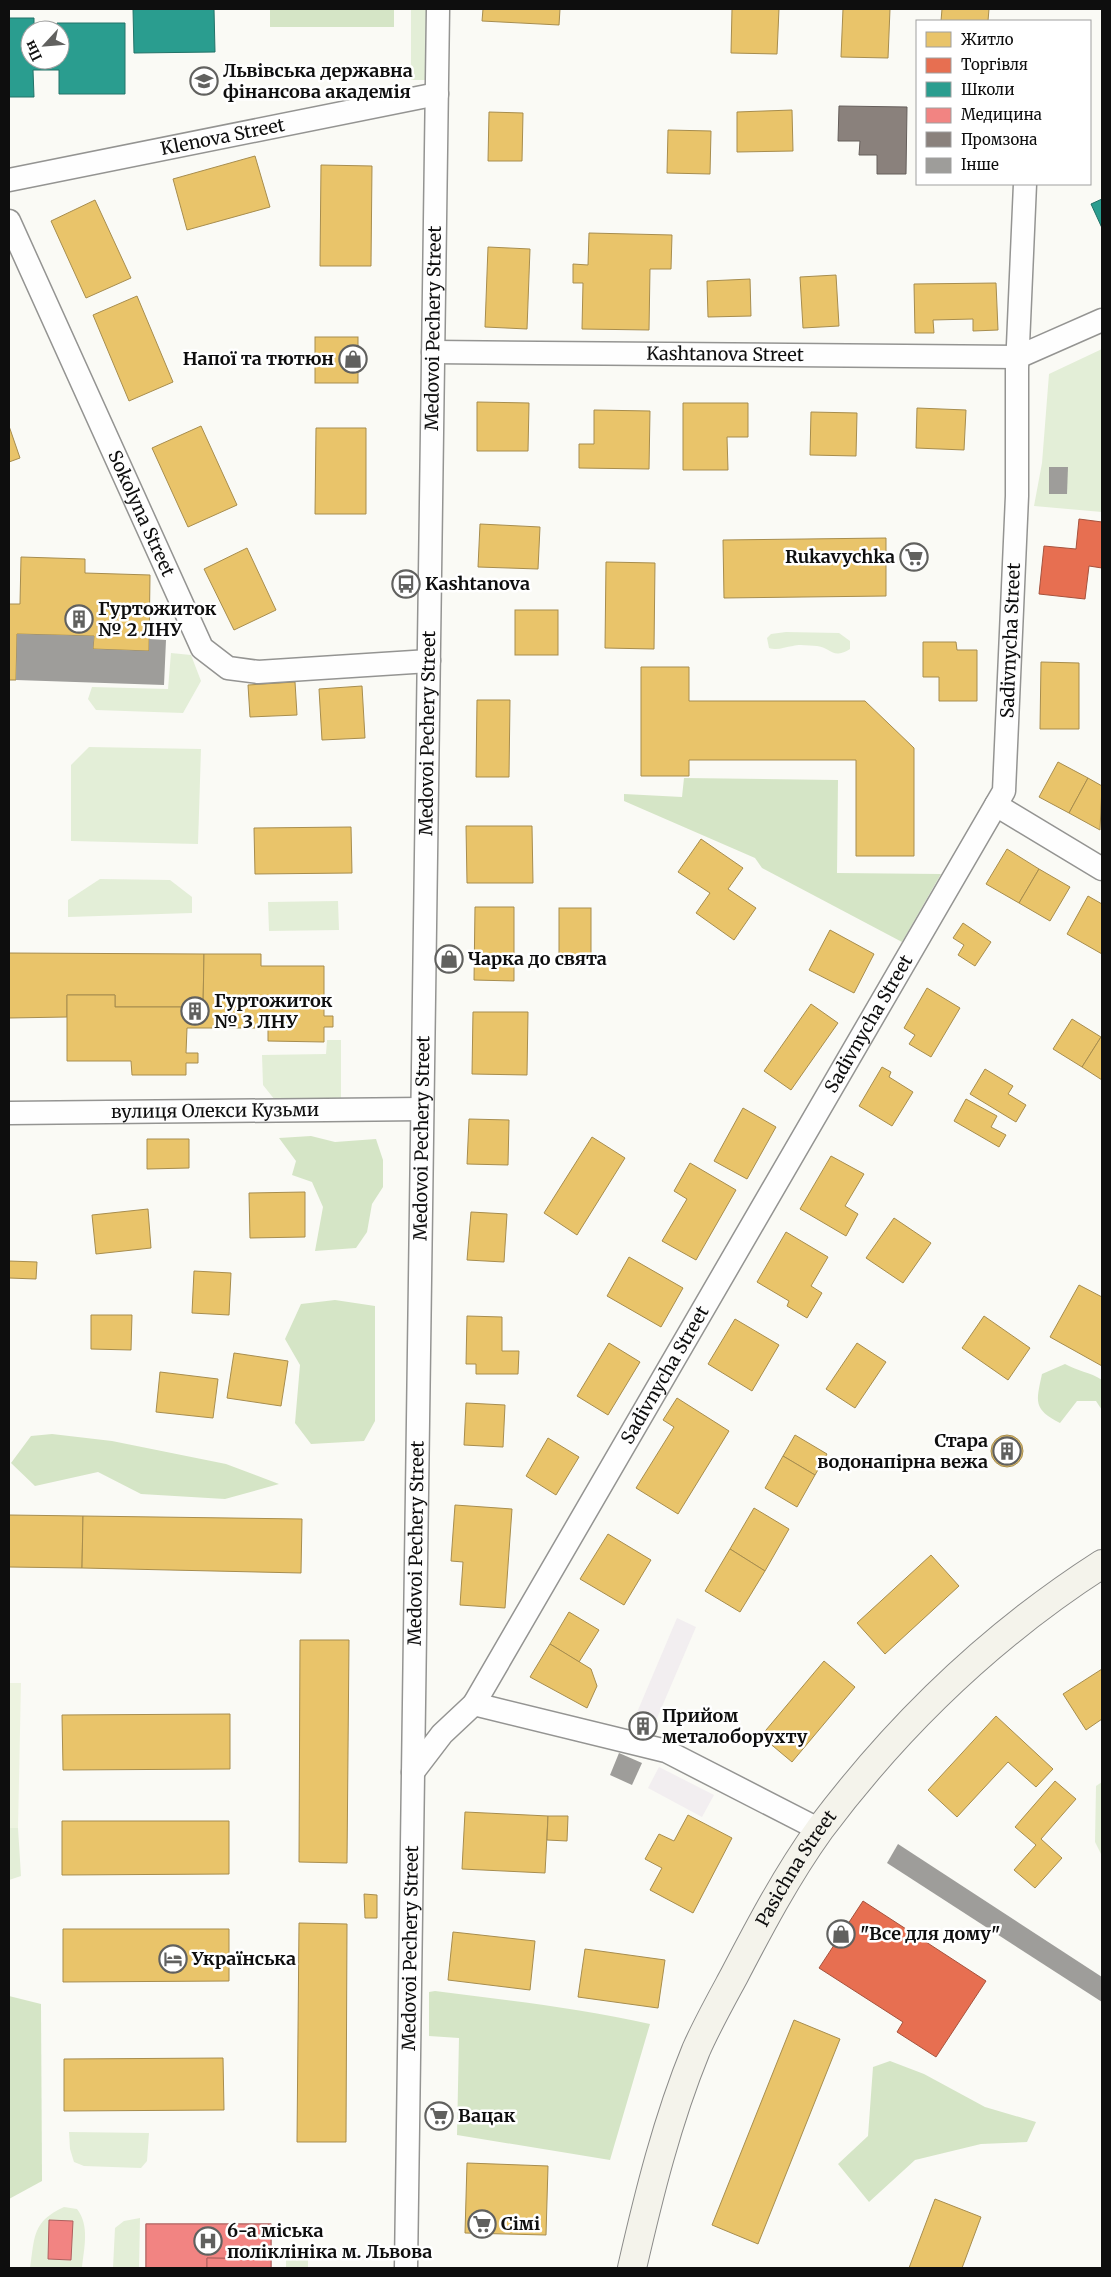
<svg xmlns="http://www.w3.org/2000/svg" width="1111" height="2277" font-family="Merriweather,serif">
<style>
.industrial{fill:#f2eef0}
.green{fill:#e3eed7}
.forest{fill:#d5e5c6}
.pitch{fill:#edf3e0}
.homes{fill:#e9c46a;stroke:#a78d4e}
.shops{fill:#e76f51;stroke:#a6523d}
.schools{fill:#2a9d8f;stroke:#227268}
.health{fill:#f28482;stroke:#ae615f}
.industry{fill:#8a817c;stroke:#655e5b}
.building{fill:#9e9d9a}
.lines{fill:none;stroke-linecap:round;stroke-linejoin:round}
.street-casing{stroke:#949492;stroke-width:25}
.secondary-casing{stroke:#8b8b89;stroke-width:30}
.street{stroke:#fefefe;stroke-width:22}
.secondary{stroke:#f4f3eb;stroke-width:28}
.labels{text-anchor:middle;stroke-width:5;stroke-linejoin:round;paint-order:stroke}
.poi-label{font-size:18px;font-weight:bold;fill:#0e0e0e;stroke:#fff;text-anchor:start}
.street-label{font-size:18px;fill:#0e0e0e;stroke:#fff}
</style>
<rect width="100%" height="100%" fill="#fafaf5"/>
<g class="industrial">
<polygon points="677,1618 696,1627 649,1737 630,1729"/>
<polygon points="659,1767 714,1795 702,1817 648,1788"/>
</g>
<g class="green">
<polygon points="411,9 432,9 431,80 411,80"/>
<polygon points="1102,349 1102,512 1034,506 1042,463 1049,374"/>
<path d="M786,632L839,633L850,641V649C832,660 832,648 817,646C810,646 800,644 793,646C784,647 778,651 769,648L767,638L771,634Z"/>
<polygon points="171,653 191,655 201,681 183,713 96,710 88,699 92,687 168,689"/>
<polygon points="89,747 201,749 198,844 71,841 71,765"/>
<polygon points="100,879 170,880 192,897 192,913 68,917 68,900"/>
<polygon points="338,901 339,930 269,931 268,902"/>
<polygon points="327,1040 341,1040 341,1100 275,1100 263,1085 262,1055 326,1054"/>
<polygon points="1102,1782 1102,1856 1095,1842 1096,1786"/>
<polygon points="9,1828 18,1828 21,1876 9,1880"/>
<polygon points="69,2132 149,2133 147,2161 141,2168 84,2166 74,2162 70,2149"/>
<path d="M64,2207L77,2209C90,2226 84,2248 82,2268H30C35,2236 32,2222 64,2207Z"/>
<polygon points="140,2218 139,2268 113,2268 115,2228 124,2221"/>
<rect x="286" y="2250" width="22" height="18"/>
</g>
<g class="forest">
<rect x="270" y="9" width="124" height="18"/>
<polygon points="684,778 838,780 837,873 941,874 902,942 762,868 755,858 624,801 624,794 682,797"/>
<polygon points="311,1136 335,1142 376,1139 383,1160 383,1187 372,1204 367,1232 356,1248 315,1251 323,1207 312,1182 292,1175 296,1161 279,1138"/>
<polygon points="335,1300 375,1306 375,1421 364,1441 311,1444 295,1423 300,1365 285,1339 301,1304"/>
<path d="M1065,1364C1077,1371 1090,1372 1102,1380V1410L1096,1401H1077L1060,1423C1033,1409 1036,1402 1042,1374Z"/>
<polygon points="52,1434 112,1441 226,1464 279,1484 225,1499 141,1494 98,1472 35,1486 11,1463 31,1436"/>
<path d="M435,1991C507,2000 579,2008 650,2024L610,2160L457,2135L459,2038L429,2036V1992Z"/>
<polygon points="9,1996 41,2004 42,2181 9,2199"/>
<polygon points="890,2061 924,2074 985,2107 1036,2122 1027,2142 981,2144 915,2160 869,2202 838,2164 868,2136 873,2067"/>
</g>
<polygon class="pitch" points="9,1683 21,1683 18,1828 9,1828"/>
<g class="homes">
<polygon points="483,9 560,9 559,25 482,21"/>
<polygon points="732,9 779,9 777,54 731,53"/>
<polygon points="843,9 890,9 888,58 841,57"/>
<polygon points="942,9 989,9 988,21 941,21"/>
<polygon points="792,110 793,151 737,152 737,112"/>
<polygon points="489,112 523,113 522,161 488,161"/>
<polygon points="668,130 711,131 710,174 667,173"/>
<polygon points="255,156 270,207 187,230 173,179"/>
<polygon points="321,165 372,166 371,266 320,266"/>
<polygon points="95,200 131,278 86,298 51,221"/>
<polygon points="589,233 672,235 671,269 650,269 649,330 582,329 583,283 573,283 573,264 588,265"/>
<polygon points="488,247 530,249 527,329 485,327"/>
<polygon points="836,275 839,326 803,328 800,277"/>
<polygon points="750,279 751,316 708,317 707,281"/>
<polygon points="996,283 998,330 973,331 973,319 933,320 934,333 915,333 914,284"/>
<polygon points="137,296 173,382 129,401 93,315"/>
<rect x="315" y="337" width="43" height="46"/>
<polygon points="477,402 529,403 528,451 477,451"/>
<polygon points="683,403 748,403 748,437 727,437 728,470 683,470"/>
<polygon points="917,408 966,410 964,450 916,448"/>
<polygon points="594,410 650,411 649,469 579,468 579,444 594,444"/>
<polygon points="811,412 857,413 856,456 810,455"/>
<polygon points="9,426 20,458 9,462"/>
<polygon points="201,426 237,505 188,527 152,448"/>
<polygon points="316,428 366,428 366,514 315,514"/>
<polygon points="480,524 540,527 538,569 478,567"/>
<polygon points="886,538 886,596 724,598 723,540"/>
<polygon points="247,548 276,610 234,630 204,569"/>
<polygon points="21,557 85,559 85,573 150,575 149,651 93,649 94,636 17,634 16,680 9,680 9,604 20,604"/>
<polygon points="606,562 655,563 654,649 605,648"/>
<rect x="515" y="610" width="43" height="45"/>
<polygon points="923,642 956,642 957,650 977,650 977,701 939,701 939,677 923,677"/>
<polygon points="1041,662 1079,663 1079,729 1040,729"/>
<polygon points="641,667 689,667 689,701 865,701 914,748 914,856 856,856 856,760 689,760 689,776 641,776"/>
<polygon points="295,682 297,715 250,717 248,685"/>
<polygon points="362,686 365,738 322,740 319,689"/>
<polygon points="477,700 510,700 509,777 476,777"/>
<polygon points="1058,762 1088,778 1069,813 1039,797"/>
<polygon points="1088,778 1102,786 1100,830 1069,813"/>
<polygon points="466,826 532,826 533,883 467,883"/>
<polygon points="351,827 352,873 255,874 254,828"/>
<polygon points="701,839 743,868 728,889 756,908 734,940 696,913 710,893 678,872"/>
<polygon points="1007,849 1039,869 1019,903 986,884"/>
<polygon points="1039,869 1070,887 1050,921 1019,903"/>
<polygon points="1088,896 1102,904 1102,954 1067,934"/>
<polygon points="475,907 514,907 514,981 474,980"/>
<rect x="559" y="908" width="32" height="54"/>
<polygon points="963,923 991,942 975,966 958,955 964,945 953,938"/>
<polygon points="830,930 874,954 854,993 809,970"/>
<polygon points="9,953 204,954 203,1007 115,1007 115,995 67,995 67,1017 9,1018"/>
<polygon points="204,954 261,954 261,966 324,966 324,1016 333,1016 333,1027 324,1027 324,1042 268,1041 268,1028 187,1028 186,1053 198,1053 198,1063 186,1063 186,1075 132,1075 131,1061 67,1061 67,995 115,995 115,1007 203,1007"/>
<polygon points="927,988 960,1008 931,1057 909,1044 915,1035 904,1028"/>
<polygon points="811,1004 838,1023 791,1090 764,1071"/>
<polygon points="473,1012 528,1012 527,1075 472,1074"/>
<polygon points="1072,1019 1101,1037 1082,1067 1053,1049"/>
<polygon points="1101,1037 1102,1038 1102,1080 1082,1067"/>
<polygon points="882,1067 891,1072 889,1077 913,1092 892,1126 859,1106"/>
<polygon points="985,1069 1013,1086 1008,1094 1026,1105 1016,1122 970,1094"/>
<polygon points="966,1099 997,1116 991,1127 1006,1135 999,1147 954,1121"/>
<polygon points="743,1108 776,1127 747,1179 714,1161"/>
<polygon points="469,1119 509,1120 508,1165 467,1164"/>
<polygon points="592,1137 625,1158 577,1235 544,1213"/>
<polygon points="147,1139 189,1139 189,1168 147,1169"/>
<polygon points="831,1156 864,1174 845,1206 858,1214 846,1236 800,1209"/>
<polygon points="690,1163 736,1190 696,1260 662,1241 687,1199 674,1191"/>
<polygon points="305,1192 305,1237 250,1238 249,1193"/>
<polygon points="148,1209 151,1248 96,1254 92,1215"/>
<polygon points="471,1212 507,1214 504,1262 467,1260"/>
<polygon points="894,1218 931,1243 903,1283 866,1258"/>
<polygon points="786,1232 828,1257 811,1286 822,1293 807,1318 787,1306 789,1301 757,1282"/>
<polygon points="629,1257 683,1288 661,1327 607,1296"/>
<polygon points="9,1261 37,1262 36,1279 9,1278"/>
<polygon points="194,1271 231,1273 229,1315 192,1313"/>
<polygon points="1079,1285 1102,1297 1102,1366 1050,1337"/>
<polygon points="91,1315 132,1315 131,1350 91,1349"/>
<polygon points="467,1316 502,1317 502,1351 519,1351 518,1374 476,1374 476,1364 466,1364"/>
<polygon points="984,1316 1030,1348 1008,1380 962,1348"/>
<polygon points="735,1319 779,1345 752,1391 708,1364"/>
<polygon points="609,1343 640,1362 608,1415 577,1396"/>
<polygon points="857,1343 886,1362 855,1408 826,1389"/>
<polygon points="234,1353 288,1361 281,1406 227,1398"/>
<polygon points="160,1372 218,1379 213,1418 156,1412"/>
<polygon points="677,1398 729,1431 678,1514 636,1488 674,1427 663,1420"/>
<polygon points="466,1403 505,1405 503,1447 464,1445"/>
<circle cx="1007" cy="1451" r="16"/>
<polygon points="795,1435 827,1454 815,1475 783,1456"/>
<polygon points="548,1438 579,1457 556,1495 526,1476"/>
<polygon points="783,1456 815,1475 797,1507 765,1488"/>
<polygon points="455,1505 512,1509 505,1608 460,1605 463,1562 451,1561"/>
<polygon points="754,1508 789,1529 765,1571 730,1549"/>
<polygon points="9,1515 83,1516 82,1568 9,1567"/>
<polygon points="83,1516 302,1519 301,1573 82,1568"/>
<polygon points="608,1534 651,1560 624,1605 580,1579"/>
<polygon points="730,1549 765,1571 740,1612 705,1591"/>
<polygon points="931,1555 959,1586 885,1654 857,1623"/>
<polygon points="569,1612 599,1630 579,1662 550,1644"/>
<polygon points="300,1640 349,1640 347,1863 299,1862"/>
<polygon points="550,1644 591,1669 597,1686 587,1708 530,1677"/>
<polygon points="824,1661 855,1687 792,1762 761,1736"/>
<polygon points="1102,1669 1102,1719 1086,1730 1063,1694"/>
<polygon points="230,1714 230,1769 63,1770 62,1715"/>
<polygon points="996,1716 1053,1769 1036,1787 1008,1762 957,1817 928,1790"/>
<polygon points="1055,1781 1076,1799 1041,1839 1062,1858 1035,1888 1014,1870 1036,1845 1015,1827"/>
<polygon points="465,1812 548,1816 545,1873 462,1869"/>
<polygon points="688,1815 732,1838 693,1913 650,1890 662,1868 645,1859 659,1834 674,1841"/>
<polygon points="548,1816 568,1816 567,1841 547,1840"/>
<polygon points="62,1821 229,1821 229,1874 62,1875"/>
<polygon points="364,1894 377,1895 377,1918 365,1918"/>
<polygon points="299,1923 347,1924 346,2142 297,2142"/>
<polygon points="63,1929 229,1929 229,1981 63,1982"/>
<polygon points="453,1932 535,1941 530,1990 448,1980"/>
<polygon points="585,1949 665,1960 658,2008 578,1997"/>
<polygon points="794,2020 840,2039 758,2244 712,2225"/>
<polygon points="223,2058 224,2110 64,2111 64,2059"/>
<polygon points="467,2163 548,2166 546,2235 465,2233"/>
<polygon points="935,2199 981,2217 962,2268 909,2268"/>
</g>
<g class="shops">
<polygon points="1079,519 1102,522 1102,568 1089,566 1085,599 1039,594 1044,546 1076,549"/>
<polygon points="863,1901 986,1981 936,2057 897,2032 903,2022 819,1968"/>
</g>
<g class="schools">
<polygon points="133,9 214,9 215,52 134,53"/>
<polygon points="9,18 34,18 34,30 30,30 30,60 60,60 60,30 57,30 57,23 125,23 125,94 59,94 59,70 33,70 34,97 9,97"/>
<polygon points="1102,199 1102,228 1091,204"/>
</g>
<g class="health">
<polygon points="49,2220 73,2221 71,2260 48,2259"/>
<rect x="146" y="2224" width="125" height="44"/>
<polygon points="146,2224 271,2224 271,2259 207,2258 207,2268 146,2268"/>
<polygon points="207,2258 271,2259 271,2268 207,2268"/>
</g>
<g class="industry">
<polygon points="839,106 907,107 906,174 877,174 877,155 859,155 860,141 838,141"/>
<polygon points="636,1714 656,1722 649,1737 630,1729"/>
</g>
<g class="building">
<polygon points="1049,467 1068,467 1067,494 1049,494"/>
<polygon points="17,634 94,636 93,649 149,651 149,639 166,640 164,685 16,680"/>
<polygon points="619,1753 642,1763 632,1785 610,1775"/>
<polygon points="898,1844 1102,1977 1102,2002 887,1863"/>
</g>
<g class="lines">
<g class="street-casing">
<g id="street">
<path id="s1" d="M9,180L437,94"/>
<path id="s2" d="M9,221L202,648L228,668L258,672L429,661"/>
<path id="s3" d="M433,352L1018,357L1102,320"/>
<polyline points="996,805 1102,869"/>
<path id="s4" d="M9,1113L422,1109"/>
<polyline points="474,1704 666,1751 820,1830"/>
<path id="s5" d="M413,1772L442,1734L474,1704L1004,791L1017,496V368L1025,184"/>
<path id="s6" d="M406,2268L438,9"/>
</g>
</g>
<g class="secondary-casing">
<g id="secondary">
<path id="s7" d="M632,2268C649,2194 667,2121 696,2050C707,2025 721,2000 734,1976C760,1926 787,1875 820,1829C898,1725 993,1634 1102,1564"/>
</g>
</g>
<use href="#street" class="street"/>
<use href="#secondary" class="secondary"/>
</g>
<defs>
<g id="university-ring" transform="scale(1.4375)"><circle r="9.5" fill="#fff" stroke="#61615f" stroke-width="1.5"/><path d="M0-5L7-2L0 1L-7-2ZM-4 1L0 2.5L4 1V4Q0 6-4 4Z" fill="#61615f"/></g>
<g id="shop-ring" transform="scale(1.4375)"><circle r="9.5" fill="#fff" stroke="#61615f" stroke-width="1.5"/><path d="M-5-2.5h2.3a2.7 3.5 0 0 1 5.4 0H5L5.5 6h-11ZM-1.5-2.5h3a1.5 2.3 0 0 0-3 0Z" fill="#61615f"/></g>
<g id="supermarket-ring" transform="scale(1.4375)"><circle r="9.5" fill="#fff" stroke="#61615f" stroke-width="1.5"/><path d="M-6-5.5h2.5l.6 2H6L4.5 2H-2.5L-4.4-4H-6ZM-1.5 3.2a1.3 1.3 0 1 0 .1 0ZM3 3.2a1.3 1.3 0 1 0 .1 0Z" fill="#61615f"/></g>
<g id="bus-ring" transform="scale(1.4375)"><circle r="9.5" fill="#fff" stroke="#61615f" stroke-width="1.5"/><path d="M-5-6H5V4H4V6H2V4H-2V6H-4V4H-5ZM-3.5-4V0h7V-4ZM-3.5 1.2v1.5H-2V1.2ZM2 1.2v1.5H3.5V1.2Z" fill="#61615f"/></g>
<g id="building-ring" transform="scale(1.4375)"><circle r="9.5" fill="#fff" stroke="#61615f" stroke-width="1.5"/><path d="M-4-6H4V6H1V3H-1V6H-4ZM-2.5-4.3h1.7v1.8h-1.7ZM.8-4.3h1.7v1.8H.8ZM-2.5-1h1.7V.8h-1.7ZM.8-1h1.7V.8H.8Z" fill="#61615f"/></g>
<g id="hotel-ring" transform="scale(1.4375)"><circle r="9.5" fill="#fff" stroke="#61615f" stroke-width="1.5"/><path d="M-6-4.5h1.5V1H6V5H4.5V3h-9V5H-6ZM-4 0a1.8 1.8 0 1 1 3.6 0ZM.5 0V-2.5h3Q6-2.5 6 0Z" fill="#61615f"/></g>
<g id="hospital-ring" transform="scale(1.4375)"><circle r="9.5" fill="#fff" stroke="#61615f" stroke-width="1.5"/><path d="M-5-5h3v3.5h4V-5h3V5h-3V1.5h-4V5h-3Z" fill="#61615f"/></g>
</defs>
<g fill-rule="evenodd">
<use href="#university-ring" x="204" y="81"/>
<use href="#shop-ring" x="353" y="359"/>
<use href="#supermarket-ring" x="914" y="557"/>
<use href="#bus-ring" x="406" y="584"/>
<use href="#building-ring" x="79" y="619"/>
<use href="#shop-ring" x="449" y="959"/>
<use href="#building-ring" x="195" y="1011"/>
<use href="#building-ring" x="1007" y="1451"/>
<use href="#building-ring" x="643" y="1726"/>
<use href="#shop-ring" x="841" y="1934"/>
<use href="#hotel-ring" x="173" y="1959"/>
<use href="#supermarket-ring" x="439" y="2116"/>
<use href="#supermarket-ring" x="482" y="2224"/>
<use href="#hospital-ring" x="208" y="2241"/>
</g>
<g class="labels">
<g class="poi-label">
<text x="223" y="77">Львівська державна<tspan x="223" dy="21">фінансова академія</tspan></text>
<text x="334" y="365" text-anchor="end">Напої та тютюн</text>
<text x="895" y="563" text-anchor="end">Rukavychka</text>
<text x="425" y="590">Kashtanova</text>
<text x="98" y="615">Гуртожиток<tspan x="98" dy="21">№ 2 ЛНУ</tspan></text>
<text x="468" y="965">Чарка до свята</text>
<text x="214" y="1007">Гуртожиток<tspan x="214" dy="21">№ 3 ЛНУ</tspan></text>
<text x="988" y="1447" text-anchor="end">Стара<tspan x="988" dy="21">водонапірна вежа</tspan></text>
<text x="662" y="1722">Прийом<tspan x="662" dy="21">металоборухту</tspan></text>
<text x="860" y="1940">"Все для дому"</text>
<text x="192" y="1965">Українська</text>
<text x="458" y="2122">Вацак</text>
<text x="501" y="2230">Сімі</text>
<text x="227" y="2237">6-а міська<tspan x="227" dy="21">поліклініка м. Львова</tspan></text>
</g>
<g class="street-label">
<text dy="6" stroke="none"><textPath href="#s1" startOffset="218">Klenova Street</textPath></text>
<text dy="6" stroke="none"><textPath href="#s6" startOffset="1940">Medovoi Pechery Street</textPath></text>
<text dy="6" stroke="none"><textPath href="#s3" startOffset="292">Kashtanova Street</textPath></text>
<text dy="6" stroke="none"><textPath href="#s2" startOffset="321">Sokolyna Street</textPath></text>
<text dy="6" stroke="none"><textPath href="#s5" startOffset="1298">Sadivnycha Street</textPath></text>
<text dy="6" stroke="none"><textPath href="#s6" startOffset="1535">Medovoi Pechery Street</textPath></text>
<text dy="6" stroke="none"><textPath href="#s5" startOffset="878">Sadivnycha Street</textPath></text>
<text dy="6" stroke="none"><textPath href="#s4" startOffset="206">вулиця Олекси Кузьми</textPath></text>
<text dy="6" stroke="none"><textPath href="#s6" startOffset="1130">Medovoi Pechery Street</textPath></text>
<text dy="6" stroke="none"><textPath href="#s5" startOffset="472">Sadivnycha Street</textPath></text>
<text dy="6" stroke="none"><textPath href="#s6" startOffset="725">Medovoi Pechery Street</textPath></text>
<text dy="6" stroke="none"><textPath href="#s7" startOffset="435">Pasichna Street</textPath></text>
<text dy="6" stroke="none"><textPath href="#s6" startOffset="320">Medovoi Pechery Street</textPath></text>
</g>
</g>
<rect width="1111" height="2277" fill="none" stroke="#0e0e0e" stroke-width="20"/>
<rect x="916" y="20" width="175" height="165" fill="#ffffff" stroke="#9f9f9f"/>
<rect x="926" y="32" width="25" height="15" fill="#e9c46a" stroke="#9f9f9f"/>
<text x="961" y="45" font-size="15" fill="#0e0e0e">Житло</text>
<rect x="926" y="58" width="25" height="15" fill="#e76f51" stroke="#9f9f9f"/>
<text x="961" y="70" font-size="15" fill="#0e0e0e">Торгівля</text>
<rect x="926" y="82" width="25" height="15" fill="#2a9d8f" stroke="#9f9f9f"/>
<text x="961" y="95" font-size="15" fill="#0e0e0e">Школи</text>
<rect x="926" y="108" width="25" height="15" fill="#f28482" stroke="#9f9f9f"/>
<text x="961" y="120" font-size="15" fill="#0e0e0e">Медицина</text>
<rect x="926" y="132" width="25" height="15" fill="#8a817c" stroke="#9f9f9f"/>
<text x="961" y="145" font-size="15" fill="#0e0e0e">Промзона</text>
<rect x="926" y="158" width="25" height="15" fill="#9e9d9a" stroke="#9f9f9f"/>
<text x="961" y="170" font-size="15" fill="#0e0e0e">Інше</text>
<g transform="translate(45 45) rotate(244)"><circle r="24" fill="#ffffff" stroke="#9f9f9f"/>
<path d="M0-4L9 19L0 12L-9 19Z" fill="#61615f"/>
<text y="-8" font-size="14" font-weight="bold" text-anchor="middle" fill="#0e0e0e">Пн</text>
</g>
</svg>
